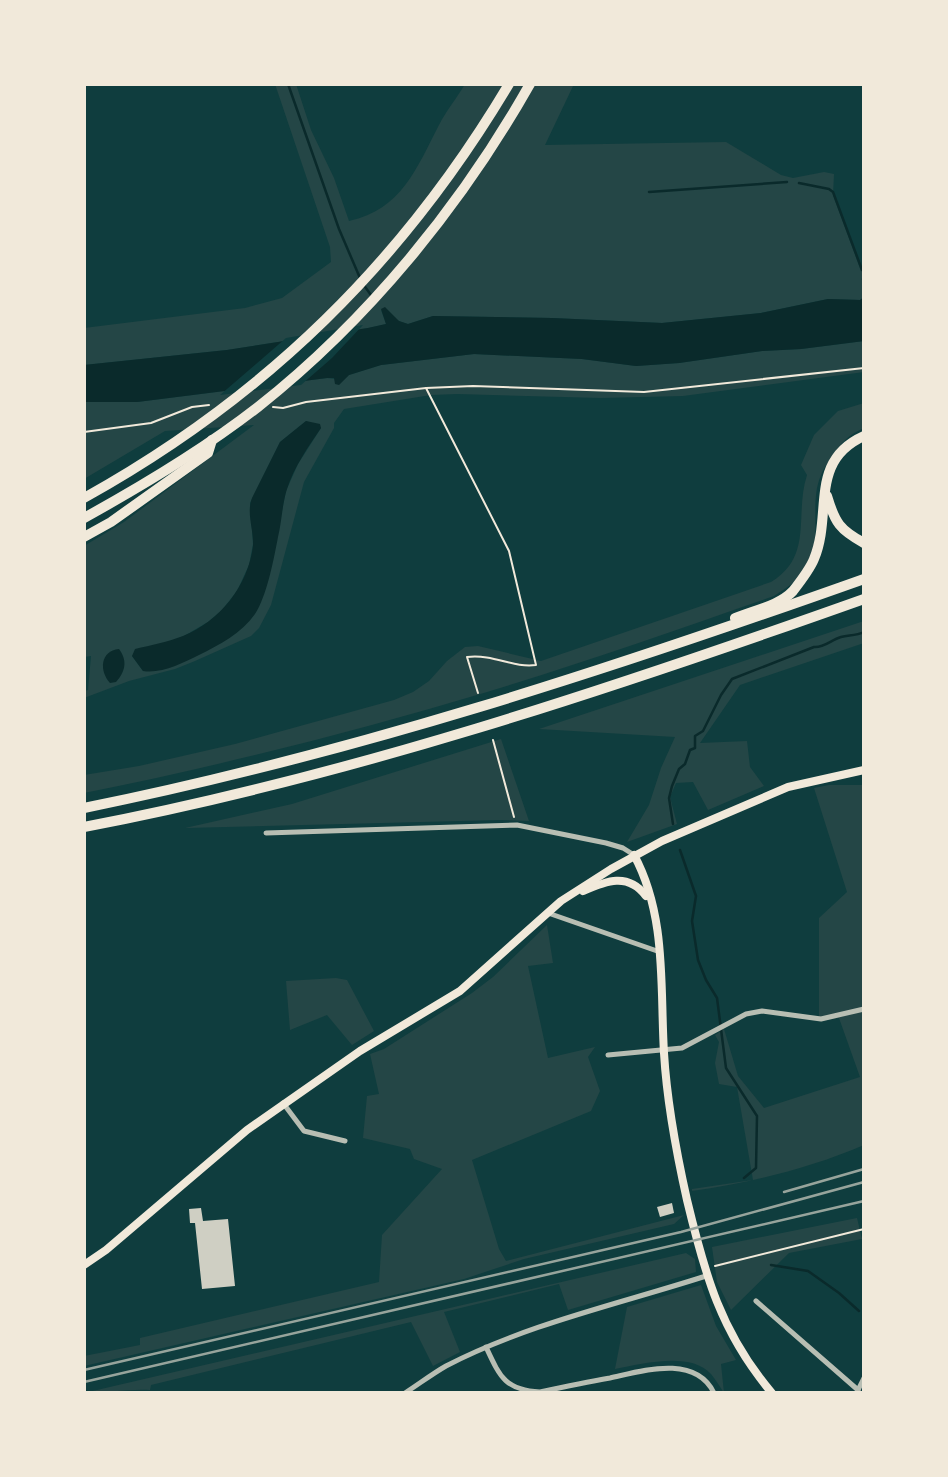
<svg xmlns="http://www.w3.org/2000/svg" width="948" height="1477" font-family="'Exo 2',sans-serif">
<style>
.green{fill:#244646;fill-rule:evenodd}
.water{fill:#0a2a2b}
.pier{fill:#0f3d3e}
.lines{fill:none;stroke-linecap:round;stroke-linejoin:round}
.stream{stroke:#0a2a2b;stroke-width:2.5}
.building{fill:#cfcfc3}
.path{stroke:#f1e9da;stroke-width:2}
.minor{stroke:#b8beb3;stroke-width:5}
.secondary{stroke:#f1e9da;stroke-width:8}
.trunk{stroke:#f1e9da;stroke-width:10}
.motorway{stroke:#f1e9da;stroke-width:10}
.rail{stroke:#97a49c;stroke-width:2.5}
</style>
<rect width="100%" height="100%" fill="#0f3d3e"/>
<g class="green">
<path d="M275,84H296L311,130L334,178L349,221C402,209 416,169 439,125C446,111 457,98 465,84H574L545,145L726,142L781,175L793,178L824,172L834,174L833,195L861,271H864V297L860,300L828,299L761,313L662,323L552,318L433,316L408,324L399,321L381,310L386,324L368,328L227,350L84,365V328L245,308L282,298L331,262L330,247Z"/>
<path d="M864,341V372L683,396L601,398L457,394L431,395L344,409L334,423V428L304,482L271,605L259,628L251,636L195,661L175,669L129,681L84,698V691L88,690L91,656L84,657V546L124,522L254,425L165,431L84,479V402H137L327,378L343,380L349,375L381,365L474,354L582,359L636,366L679,363L762,351L801,349ZM306,421L321,428L298,464L286,491L272,562L164,669L143,671L132,656L184,636L208,622L222,610L237,591L249,565L253,544L250,503L280,442Z"/>
<path d="M864,403V428C850,434 840,443 832,457C828,463 823,469 821,475C809,503 822,535 809,562C802,578 788,587 774,596C679,629 583,663 487,692C354,732 219,766 84,793V775L139,766L235,744L394,700L413,692L429,681L447,661L465,647L478,646L541,661L771,582C814,556 794,515 807,475L801,465L814,435L838,411Z"/>
<polygon points="864,621 864,643 740,685 700,743 747,741 750,767 764,786 708,810 693,782 676,783 670,797 677,824 627,842 649,805 661,768 675,737 539,729"/>
<polygon points="501,739 529,821 500,820 185,828 292,804"/>
<path d="M829,785H864V1145C808,1169 752,1182 692,1191V1189L753,1180L737,1087L719,1084L715,1063L719,1042L715,1035L724,1029L738,1076L764,1108L860,1077L839,1018L819,1021V918L847,892L814,788Z"/>
<polygon points="547,925 553,963 528,966 548,1058 595,1047 588,1057 600,1091 591,1111 472,1160 499,1249 506,1261 684,1215 674,1224 524,1259 464,1279 84,1366 84,1356 140,1345 140,1338 379,1282 382,1235 442,1169 414,1159 410,1149 363,1138 367,1096 379,1094 370,1054 384,1049 472,993 493,977"/>
<polygon points="336,978 347,980 374,1031 352,1045 327,1015 290,1030 286,981"/>
<polygon points="857,1218 862,1239 789,1253 731,1310 717,1282 712,1247"/>
<path d="M686,1253L695,1259L696,1272L568,1310L559,1284L444,1312L460,1352L433,1366L411,1322L151,1385L150,1390C128,1389 106,1393 84,1393Z"/>
<path d="M701,1285L716,1326L736,1360L721,1364L724,1393C720,1387 716,1380 711,1374C690,1351 642,1364 615,1369L627,1307Z"/>
</g>
<g class="water">
<polygon points="864,297 864,341 801,349 762,351 679,363 636,366 582,359 474,354 381,365 349,375 339,385 335,384 334,378 327,378 137,402 84,402 84,365 227,350 368,328 386,324 381,309 385,307 399,321 408,324 433,316 552,318 662,323 761,313 828,299 860,300"/>
<path d="M306,421L320,424L321,428C308,447 294,467 287,489C282,504 282,521 278,537C274,558 267,596 255,614C242,633 219,645 199,655C183,663 161,674 143,671L132,656L135,649C151,645 168,642 183,636C220,621 248,586 253,546C254,530 246,513 252,498L280,442Z"/>
<path d="M119,649C128,661 125,672 116,682L110,683C99,671 100,651 119,649Z"/>
</g>
<polygon class="pier" points="363,325 332,358 301,385 220,395 286,338"/>
<g class="lines">
<g class="stream">
<polyline points="288,84 339,229 360,278"/>
<polyline points="799,183 829,189 833,192 862,270"/>
<polyline points="649,192 787,182"/>
<polyline points="863,279 864,281"/>
<polyline points="363,284 371,295"/>
<path d="M673,824L669,798L672,786L679,769L685,764L690,750L695,748V736L703,731L721,695L732,679L814,647C824,648 831,640 841,637C849,635 856,636 864,632"/>
<polyline points="680,850 696,896 692,921 698,960 706,980 717,998 726,1068 757,1116 756,1168 744,1178"/>
<polyline points="771,1265 808,1271 839,1293 859,1311"/>
</g>
</g>
<g class="building">
<polygon points="672,1203 674,1213 660,1217 657,1207"/>
<polygon points="201,1208 203,1221 228,1219 235,1286 202,1289 195,1223 190,1223 189,1209"/>
</g>
<g class="lines">
<g class="path">
<path d="M426,388L509,551L536,665C512,668 495,654 467,657L478,693"/>
<polyline points="273,407 283,408 306,402 426,388 473,386 644,392 864,368"/>
<polyline points="84,432 151,423 192,407 209,405"/>
<polyline points="493,740 514,817"/>
<polyline points="715,1266 864,1229"/>
</g>
<g class="minor">
<polyline points="266,833 517,825 606,843 623,848 634,855"/>
<polyline points="548,913 660,952"/>
<polyline points="608,1055 682,1048 746,1014 762,1011 821,1019 864,1009"/>
<polyline points="283,1103 304,1131 345,1141"/>
<polyline points="756,1301 858,1390"/>
<path d="M486,1347C500,1377 505,1390 540,1392C563,1387 587,1382 610,1378C642,1371 695,1354 714,1393"/>
<polyline points="858,1390 864,1378"/>
<path d="M405,1393C419,1384 432,1374 446,1366C527,1324 619,1304 706,1276"/>
</g>
<g class="secondary">
<path d="M634,855C667,916 660,987 664,1053C667,1104 676,1151 687,1200C705,1275 721,1333 772,1393"/>
<path d="M583,891C606,881 628,872 646,896"/>
<polyline points="84,1265 106,1250 247,1130 360,1051 460,991 561,901 611,869 662,841 788,787 864,770"/>
</g>
<g class="trunk">
<path d="M827,496C835,523 840,530 864,543"/>
<path d="M735,618C754,610 779,606 793,591C800,582 810,569 814,559C833,514 808,461 864,436"/>
<path d="M84,808C351,754 608,670 864,579"/>
<path d="M84,827C351,776 608,690 864,599"/>
</g>
<g class="motorway">
<path d="M84,498C266,397 403,262 509,84"/>
<path d="M84,518C144,485 204,449 258,407C368,320 461,206 530,84"/>
<polyline points="84,537 111,522 208,453 212,440"/>
</g>
<g class="rail">
<polyline points="784,1192 864,1169"/>
<polyline points="84,1370 681,1232 864,1182"/>
<polyline points="84,1382 864,1201"/>
</g>
</g>
<rect width="948" height="1477" fill="none" stroke="#f1e9da" stroke-width="172"/>
</svg>
